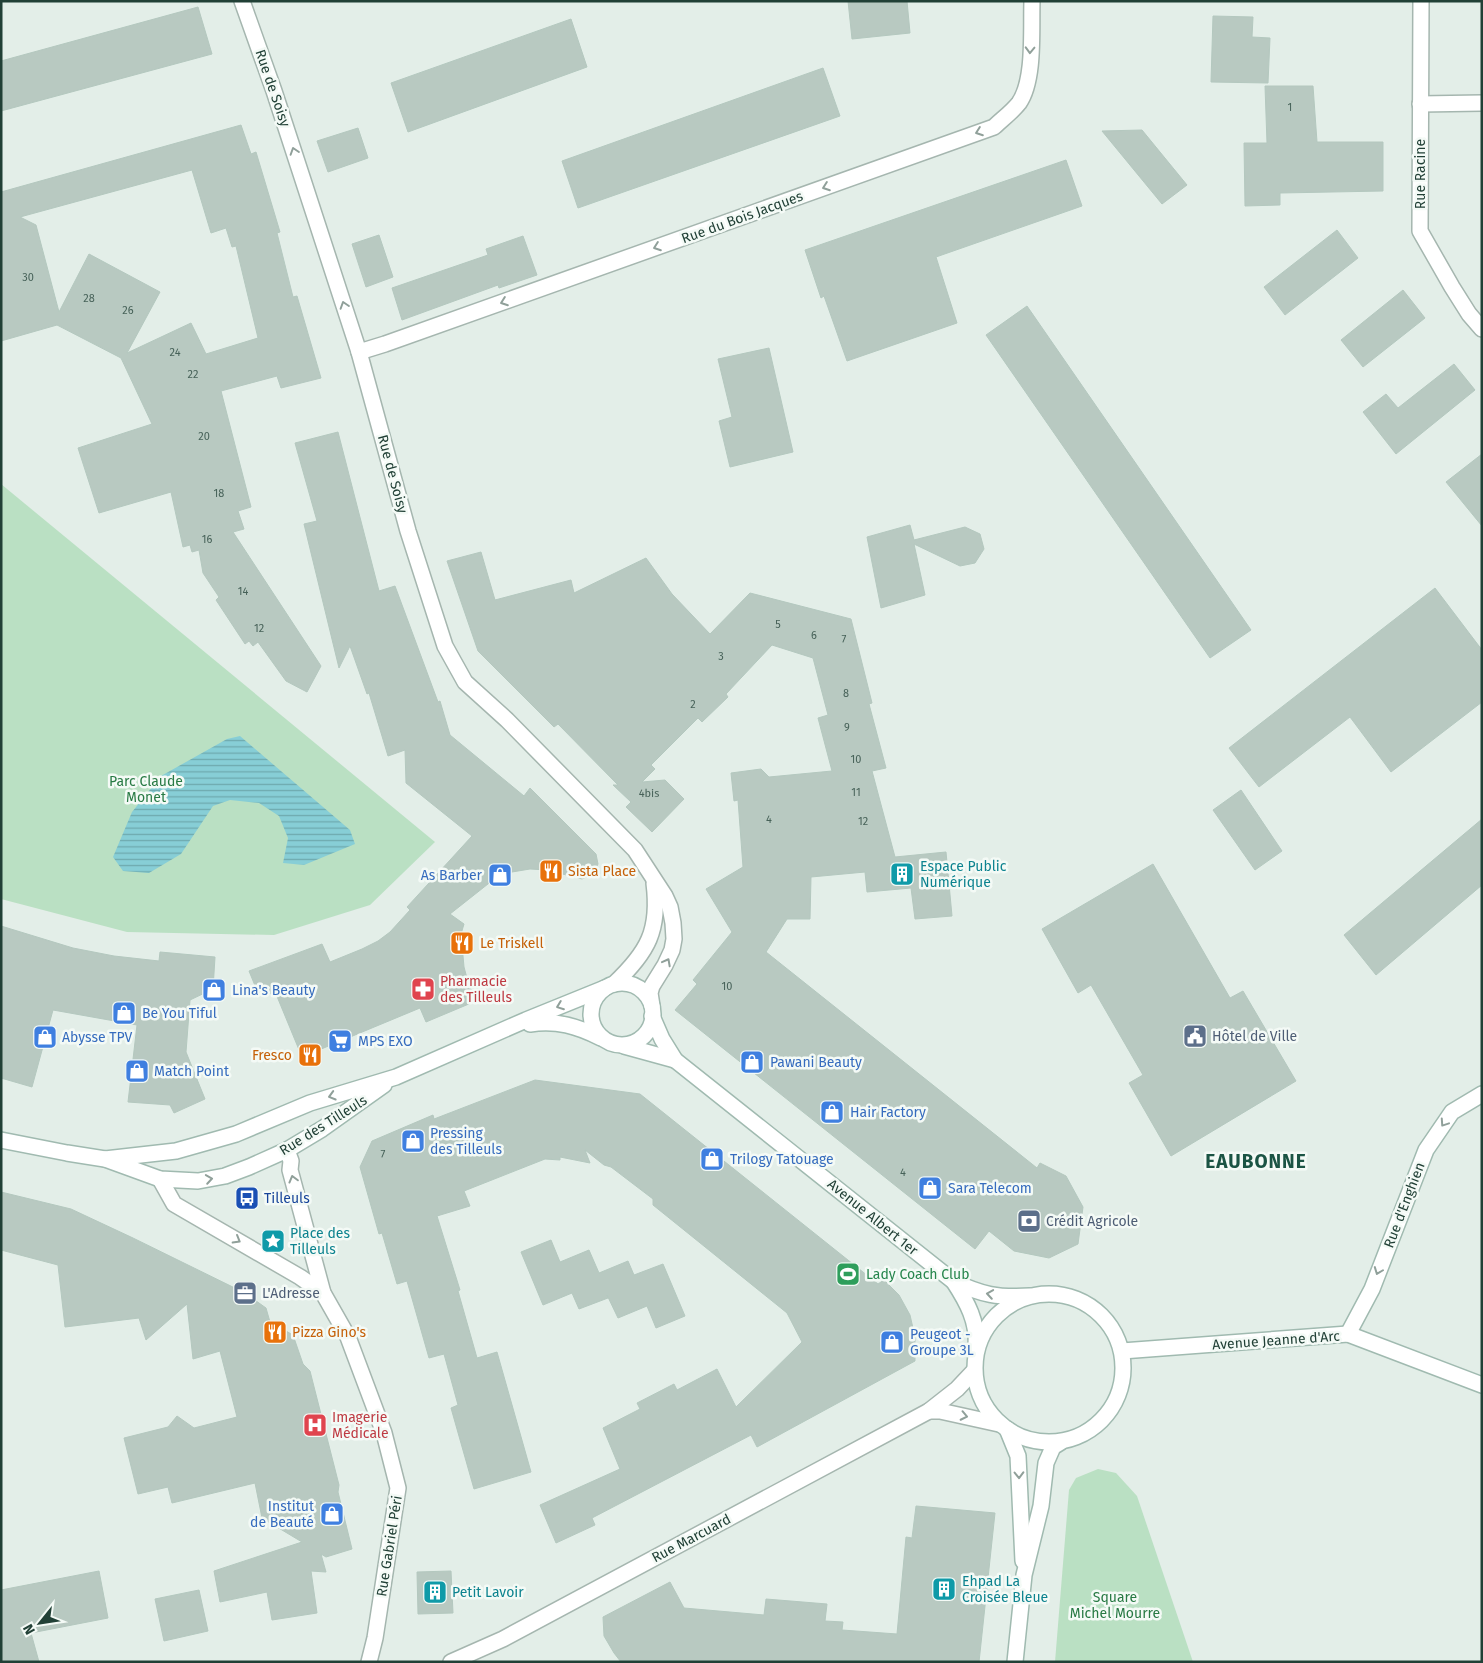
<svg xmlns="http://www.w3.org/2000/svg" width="1483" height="1663" font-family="'Fira Sans',sans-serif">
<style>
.green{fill:#bae0c3}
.water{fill:url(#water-rules)}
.building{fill:#b8c9c1;stroke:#b4c8bf;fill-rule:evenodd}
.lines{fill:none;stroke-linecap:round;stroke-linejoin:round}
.street-casing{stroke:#a5b6af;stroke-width:18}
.secondary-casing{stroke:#a0bab0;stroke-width:18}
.street{stroke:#fff;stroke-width:15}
.secondary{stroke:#fff;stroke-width:15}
.oneway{stroke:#90a09a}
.labels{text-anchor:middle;stroke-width:5;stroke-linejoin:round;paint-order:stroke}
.number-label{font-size:11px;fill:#476259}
.street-label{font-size:14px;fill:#214036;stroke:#f4faf6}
.park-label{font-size:14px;fill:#287a44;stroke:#f4faf6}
.culture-label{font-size:14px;fill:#0d838f;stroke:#f4faf6;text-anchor:start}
.food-label{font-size:14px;fill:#c56008;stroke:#f4faf6;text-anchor:start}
.shop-label{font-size:14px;fill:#366cbe;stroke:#f4faf6;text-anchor:start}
.health-label{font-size:14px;fill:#be3a42;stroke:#f4faf6;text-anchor:start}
.service-label{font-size:14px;fill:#4e5e75;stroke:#f4faf6;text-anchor:start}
.transit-label{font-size:14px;fill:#164399;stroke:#f4faf6;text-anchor:start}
.leisure-label{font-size:14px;fill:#27864d;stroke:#f4faf6;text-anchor:start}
.district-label{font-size:19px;font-weight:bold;letter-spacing:1px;fill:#1b5444;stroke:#f4faf6}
</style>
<defs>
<pattern id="water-rules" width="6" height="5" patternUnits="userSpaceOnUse" patternTransform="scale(1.25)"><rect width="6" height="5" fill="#87ced6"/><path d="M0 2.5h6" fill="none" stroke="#6ea9ae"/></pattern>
</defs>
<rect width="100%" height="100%" fill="#e3eee8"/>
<g class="green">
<polygon points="1,484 435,842 370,905 274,935 127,932 1,899"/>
<polygon points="1098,1469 1116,1473 1137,1496 1193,1662 1055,1662 1069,1490 1076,1478"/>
</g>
<polygon class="water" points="240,736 350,830 355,844 304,865 283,863 288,838 279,816 259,803 230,800 213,806 181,854 149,873 123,871 113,857 132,812 161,776 227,739"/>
<g class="building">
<polygon points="848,1 907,1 910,33 852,39"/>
<polygon points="198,7 212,54 1,111 1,61"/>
<polygon points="1213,16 1253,17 1252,37 1270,38 1268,83 1211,82"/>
<polygon points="571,19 587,67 408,132 391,83"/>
<polygon points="823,68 840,116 578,208 562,161"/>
<polygon points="1265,86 1313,86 1317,142 1383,142 1383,191 1280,193 1280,205 1245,206 1244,143 1267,143"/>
<path d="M241,125L251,154L256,152L280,232L277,233L293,297L297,296L321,378L281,388L277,376L221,391L251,507L238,511L244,529L233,532L321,666L307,692L286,681L258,642L253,646L249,641L245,644L216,600L219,597L203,573L199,550L192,552L190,545L183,547L171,492L99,513L78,448L152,424L121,358L57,325L1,341V192ZM192,170L211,233L226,228L232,247L236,246L258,338L206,354L191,323L127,353L160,292L89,254L59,312L36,225L20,217Z"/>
<polygon points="358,128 368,158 328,172 317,141"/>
<polygon points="1142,130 1187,185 1162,204 1102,131"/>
<polygon points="1066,160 1082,206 936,257 957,323 847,361 824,296 821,298 805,250"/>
<polygon points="1337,230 1358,258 1285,315 1264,287"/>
<polygon points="379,235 393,277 366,287 352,244"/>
<polygon points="523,236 537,275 499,288 498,285 402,320 392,288 488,255 486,249"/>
<polygon points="1403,290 1425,318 1363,367 1341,340"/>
<polygon points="1027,306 1251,630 1210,658 986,335"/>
<polygon points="769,348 793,452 730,467 719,421 732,417 718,359"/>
<polygon points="1454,364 1475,390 1396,454 1363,412 1386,394 1398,408"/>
<polygon points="338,432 379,591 395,586 438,702 440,701 450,735 524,796 530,788 596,854 598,864 593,874 582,879 547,870 530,869 506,873 493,880 450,914 464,924 461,934 464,967 468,982 476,1001 426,1022 420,1008 302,1057 276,994 258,993 249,971 322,944 330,962 362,949 378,941 390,932 410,910 407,907 472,836 406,783 405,750 388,756 369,693 367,694 350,646 339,668 304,524 317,521 295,443"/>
<polygon points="1482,454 1482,526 1446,482"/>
<polygon points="910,525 914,540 965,527 980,534 984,549 975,563 960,566 914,544 925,595 881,608 867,537"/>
<polygon points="481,552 495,600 571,580 574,593 646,558 672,594 710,634 750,593 851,619 872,703 869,704 886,768 872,771 895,857 946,852 952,916 915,919 911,888 867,892 865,872 811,877 810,919 787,919 766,952 1037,1168 1040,1163 1066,1176 1083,1207 1078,1244 1049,1258 1014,1251 989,1231 975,1249 675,1010 697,984 693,980 732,932 706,889 743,867 738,800 734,801 731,773 761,769 769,777 832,771 818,718 828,715 813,658 772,645 726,694 728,697 702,722 698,718 651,765 655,769 642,782 665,780 684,799 652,832 626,807 631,802 613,785 618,785 558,724 554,727 478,651 447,561"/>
<polygon points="1435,588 1482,650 1482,702 1391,772 1350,717 1259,787 1229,748"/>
<polygon points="1241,790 1282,851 1255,870 1213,810"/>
<polygon points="1482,819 1482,885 1376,975 1344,935"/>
<polygon points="1153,864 1230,998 1243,991 1296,1081 1171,1156 1129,1083 1143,1075 1091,985 1078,993 1042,929"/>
<polygon points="1,926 73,948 114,956 159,961 160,952 215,957 213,989 190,1000 186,1052 205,1099 174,1113 170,1105 128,1102 137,1025 53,1010 32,1087 1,1078"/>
<polygon points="535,1080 640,1094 878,1284 884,1280 899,1295 910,1315 915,1337 915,1361 757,1447 751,1435 592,1518 595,1525 556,1543 540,1505 620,1469 603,1428 640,1409 637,1403 674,1384 677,1390 717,1369 736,1407 802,1342 787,1313 653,1205 653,1199 611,1167 604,1165 585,1150 590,1163 560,1157 560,1160 545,1159 464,1191 470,1206 437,1216 460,1290 458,1291 477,1358 497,1352 531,1472 474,1489 451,1408 458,1405 444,1354 429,1358 407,1281 397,1284 382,1233 379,1234 360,1167 372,1141 433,1115 434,1119"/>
<polygon points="1,1192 71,1209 133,1238 245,1293 266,1308 270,1322 293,1335 303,1364 310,1371 339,1485 338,1492 352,1549 326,1557 321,1554 326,1572 311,1571 317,1613 272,1620 267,1592 220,1602 214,1571 302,1542 262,1518 255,1483 172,1503 168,1487 138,1494 124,1438 168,1427 177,1416 194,1428 237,1417 220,1351 193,1359 187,1304 146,1340 139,1318 65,1327 58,1265 1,1250"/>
<polygon points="551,1240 560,1262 589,1250 599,1273 628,1261 634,1275 663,1264 685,1316 656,1328 647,1306 618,1318 607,1295 608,1298 579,1309 572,1293 543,1305 521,1252"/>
<polygon points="916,1506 995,1513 979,1662 621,1662 614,1653 604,1636 603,1617 670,1582 684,1608 764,1615 766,1599 827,1604 825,1621 843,1622 842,1630 897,1634 906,1537 912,1538"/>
<polygon points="99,1571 108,1618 31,1633 39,1662 1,1662 1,1590"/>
<polygon points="451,1571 453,1613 418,1614 417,1572"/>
<polygon points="199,1590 208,1631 164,1641 155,1599"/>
</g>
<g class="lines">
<g class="street-casing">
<g id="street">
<polyline points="242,1 274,91 359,352 408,531 445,646 465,682 507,720 635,850 665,896 670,907 673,923 674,939 672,950 665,965 652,986 650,993 652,1006"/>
<polyline points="1421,1 1420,231 1452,287 1469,314 1482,329"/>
<polyline points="1420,104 1482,103"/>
<path d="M359,352L385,344L994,127C1001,120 1012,112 1019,103C1035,80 1031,30 1032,1"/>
<path d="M614,984C648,952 660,930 654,883"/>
<polyline points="287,1150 291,1161 290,1170 323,1293 348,1337 384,1433 398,1488 375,1638 369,1662"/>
<polyline points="160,1179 174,1204 300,1277 323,1293"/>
<polyline points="929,1411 940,1411 999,1424"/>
<polyline points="451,1662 503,1639 929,1411 957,1389 974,1371"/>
</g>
</g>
<g class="secondary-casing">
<g id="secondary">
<circle cx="622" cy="1014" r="31"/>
<path d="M652,1016L662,1039L675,1060L953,1281C982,1295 998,1298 1030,1296"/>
<path d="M530,1024C557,1020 577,1026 601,1038"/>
<polyline points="624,1046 675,1060"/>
<polyline points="1,1140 67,1153 105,1159 160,1179 198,1181 225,1176 249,1167 287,1150 322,1129 384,1085"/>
<polyline points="105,1159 176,1151 236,1134 310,1103 396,1077 526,1020 605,988"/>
<path d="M954,1282C967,1302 978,1322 976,1346"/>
<circle cx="1049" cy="1368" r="74"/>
<polyline points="1348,1334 1372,1289 1426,1150 1452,1112 1482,1094"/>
<polyline points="1122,1351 1348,1334 1482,1385"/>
<polyline points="1007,1429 1018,1456 1023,1561"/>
<polyline points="1015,1662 1024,1575 1041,1506 1046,1463 1053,1447 1061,1442"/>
</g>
</g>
<use href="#street" class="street"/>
<use href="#secondary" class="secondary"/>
</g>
<defs><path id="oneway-chevron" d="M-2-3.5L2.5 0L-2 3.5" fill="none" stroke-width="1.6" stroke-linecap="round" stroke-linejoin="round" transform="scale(1.25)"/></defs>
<g class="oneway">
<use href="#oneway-chevron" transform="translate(1030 50) rotate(92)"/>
<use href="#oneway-chevron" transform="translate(979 132) rotate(160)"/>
<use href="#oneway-chevron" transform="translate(294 151) rotate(-108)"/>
<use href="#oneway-chevron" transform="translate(826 187) rotate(160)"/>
<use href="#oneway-chevron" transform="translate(657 247) rotate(160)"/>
<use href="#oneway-chevron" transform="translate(504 302) rotate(160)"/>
<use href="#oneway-chevron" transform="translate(344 305) rotate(-108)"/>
<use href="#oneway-chevron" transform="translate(667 962) rotate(-62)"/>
<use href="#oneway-chevron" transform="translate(560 1006) rotate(159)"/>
<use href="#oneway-chevron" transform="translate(332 1096) rotate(164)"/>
<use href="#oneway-chevron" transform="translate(1444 1123) rotate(124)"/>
<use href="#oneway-chevron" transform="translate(209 1179) rotate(-9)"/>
<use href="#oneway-chevron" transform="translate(293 1179) rotate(-105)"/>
<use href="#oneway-chevron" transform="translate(237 1240) rotate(30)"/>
<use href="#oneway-chevron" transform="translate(1378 1271) rotate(111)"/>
<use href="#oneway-chevron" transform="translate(990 1294) rotate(-171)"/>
<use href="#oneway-chevron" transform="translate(964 1416) rotate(12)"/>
<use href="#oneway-chevron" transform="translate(1019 1475) rotate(89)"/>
</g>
<defs>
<g id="restaurant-square" transform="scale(1.25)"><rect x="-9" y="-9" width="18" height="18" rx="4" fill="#e8710a" stroke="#f4faf6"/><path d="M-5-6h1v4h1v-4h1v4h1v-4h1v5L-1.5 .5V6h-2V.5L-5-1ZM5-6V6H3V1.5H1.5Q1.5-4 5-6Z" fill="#fff"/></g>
<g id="building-square" transform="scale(1.25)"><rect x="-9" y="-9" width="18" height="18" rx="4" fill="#0f9aa8" stroke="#f4faf6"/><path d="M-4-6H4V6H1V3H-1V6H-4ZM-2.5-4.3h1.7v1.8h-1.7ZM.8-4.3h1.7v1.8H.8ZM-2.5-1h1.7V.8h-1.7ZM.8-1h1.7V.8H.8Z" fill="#fff"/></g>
<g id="shop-square" transform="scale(1.25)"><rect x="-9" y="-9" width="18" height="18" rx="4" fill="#3f7fe0" stroke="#f4faf6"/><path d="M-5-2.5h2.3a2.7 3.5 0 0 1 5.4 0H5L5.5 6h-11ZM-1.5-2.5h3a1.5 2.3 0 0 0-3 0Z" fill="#fff"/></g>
<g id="pharmacy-square" transform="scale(1.25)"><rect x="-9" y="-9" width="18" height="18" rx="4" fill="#e0444e" stroke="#f4faf6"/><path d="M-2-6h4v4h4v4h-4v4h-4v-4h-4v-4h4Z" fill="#fff"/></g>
<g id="civic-square" transform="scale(1.25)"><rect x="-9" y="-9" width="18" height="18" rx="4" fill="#5c6f8a" stroke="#f4faf6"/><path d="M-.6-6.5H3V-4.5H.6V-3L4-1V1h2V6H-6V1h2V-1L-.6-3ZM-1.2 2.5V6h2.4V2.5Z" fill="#fff"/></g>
<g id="supermarket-square" transform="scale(1.25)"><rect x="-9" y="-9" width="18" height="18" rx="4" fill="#3f7fe0" stroke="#f4faf6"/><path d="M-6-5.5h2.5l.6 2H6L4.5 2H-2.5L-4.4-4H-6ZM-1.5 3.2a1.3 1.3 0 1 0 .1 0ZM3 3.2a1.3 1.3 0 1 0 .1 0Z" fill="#fff"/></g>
<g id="bus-square" transform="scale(1.25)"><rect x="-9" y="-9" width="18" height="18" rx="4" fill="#1a4fb4" stroke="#f4faf6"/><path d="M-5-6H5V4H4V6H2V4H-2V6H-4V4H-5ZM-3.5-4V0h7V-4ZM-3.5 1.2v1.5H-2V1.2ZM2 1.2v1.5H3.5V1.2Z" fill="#fff"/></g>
<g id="bank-square" transform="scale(1.25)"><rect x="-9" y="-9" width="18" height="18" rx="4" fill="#5c6f8a" stroke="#f4faf6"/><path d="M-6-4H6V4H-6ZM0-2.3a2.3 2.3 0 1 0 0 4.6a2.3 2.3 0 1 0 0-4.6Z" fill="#fff"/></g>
<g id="sight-square" transform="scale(1.25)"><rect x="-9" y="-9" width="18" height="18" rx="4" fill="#0f9aa8" stroke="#f4faf6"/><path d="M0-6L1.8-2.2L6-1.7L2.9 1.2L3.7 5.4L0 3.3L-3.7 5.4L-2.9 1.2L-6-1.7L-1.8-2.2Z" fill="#fff"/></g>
<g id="stadium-square" transform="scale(1.25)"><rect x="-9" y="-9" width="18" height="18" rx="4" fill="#2e9e5b" stroke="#f4faf6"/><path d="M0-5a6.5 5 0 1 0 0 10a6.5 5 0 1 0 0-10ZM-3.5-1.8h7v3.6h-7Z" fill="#fff"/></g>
<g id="office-square" transform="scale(1.25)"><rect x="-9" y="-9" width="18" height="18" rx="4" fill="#5c6f8a" stroke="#f4faf6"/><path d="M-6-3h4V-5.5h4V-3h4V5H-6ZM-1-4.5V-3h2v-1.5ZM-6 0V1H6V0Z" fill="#fff"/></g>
<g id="hospital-square" transform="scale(1.25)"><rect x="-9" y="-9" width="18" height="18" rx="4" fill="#e0444e" stroke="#f4faf6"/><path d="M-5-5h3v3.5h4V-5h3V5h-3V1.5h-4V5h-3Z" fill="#fff"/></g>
</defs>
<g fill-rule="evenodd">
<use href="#restaurant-square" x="551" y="871"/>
<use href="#building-square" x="902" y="874"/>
<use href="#shop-square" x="500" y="875"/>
<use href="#restaurant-square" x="462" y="943"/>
<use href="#pharmacy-square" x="423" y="989"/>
<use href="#shop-square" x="214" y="990"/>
<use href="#shop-square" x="124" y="1013"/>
<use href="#civic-square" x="1195" y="1036"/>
<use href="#shop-square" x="45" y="1037"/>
<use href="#supermarket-square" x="340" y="1041"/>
<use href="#restaurant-square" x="310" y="1055"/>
<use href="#shop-square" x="752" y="1062"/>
<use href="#shop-square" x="137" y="1071"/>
<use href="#shop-square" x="832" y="1112"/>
<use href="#shop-square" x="413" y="1141"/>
<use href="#shop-square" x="712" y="1159"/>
<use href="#shop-square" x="930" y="1188"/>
<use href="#bus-square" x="247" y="1198"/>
<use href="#bank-square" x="1029" y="1221"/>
<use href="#sight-square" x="273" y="1241"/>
<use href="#stadium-square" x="848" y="1274"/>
<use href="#office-square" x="245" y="1293"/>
<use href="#restaurant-square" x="275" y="1332"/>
<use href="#shop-square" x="892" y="1342"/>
<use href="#hospital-square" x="315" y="1425"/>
<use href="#shop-square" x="332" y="1514"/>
<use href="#building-square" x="944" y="1589"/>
<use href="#building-square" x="435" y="1592"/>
</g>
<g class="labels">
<g class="number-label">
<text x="1290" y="111">1</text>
<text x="28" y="281">30</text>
<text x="89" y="302">28</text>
<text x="128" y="314">26</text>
<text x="175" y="356">24</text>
<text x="193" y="378">22</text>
<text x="204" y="440">20</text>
<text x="219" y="497">18</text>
<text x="207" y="543">16</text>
<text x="243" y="595">14</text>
<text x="778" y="628">5</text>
<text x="259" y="632">12</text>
<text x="814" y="639">6</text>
<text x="844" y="643">7</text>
<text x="721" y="660">3</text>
<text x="846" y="697">8</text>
<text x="693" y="708">2</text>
<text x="847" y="731">9</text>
<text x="856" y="763">10</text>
<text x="856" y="796">11</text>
<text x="649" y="797">4bis</text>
<text x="769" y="823">4</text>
<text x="863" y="825">12</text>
<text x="727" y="990">10</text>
<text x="383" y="1158">7</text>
<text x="903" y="1176">4</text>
</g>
<g class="street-label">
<text transform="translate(273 88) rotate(71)" y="5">Rue de Soisy</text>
<text transform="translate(1420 174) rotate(-90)" y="5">Rue Racine</text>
<text transform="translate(742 217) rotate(-20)" y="5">Rue du Bois Jacques</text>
<text transform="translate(393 474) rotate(75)" y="5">Rue de Soisy</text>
<text transform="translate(323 1125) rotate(-32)" y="5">Rue des Tilleuls</text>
<text transform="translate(1404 1205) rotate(-69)" y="5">Rue d'Enghien</text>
<text transform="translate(873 1217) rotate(39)" y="5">Avenue Albert 1er</text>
<text transform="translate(1276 1340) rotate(-4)" y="5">Avenue Jeanne d'Arc</text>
<text transform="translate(691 1538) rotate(-28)" y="5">Rue Marcuard</text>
<text transform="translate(389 1546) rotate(-81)" y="5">Rue Gabriel Péri</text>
</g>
<g class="park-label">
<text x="146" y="786">Parc Claude<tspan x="146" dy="16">Monet</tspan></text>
<text x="1115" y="1602">Square<tspan x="1115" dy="16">Michel Mourre</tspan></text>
</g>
<g class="culture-label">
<text x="920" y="871">Espace Public<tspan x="920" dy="16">Numérique</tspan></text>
<text x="290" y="1238">Place des<tspan x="290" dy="16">Tilleuls</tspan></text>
<text x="962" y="1586">Ehpad La<tspan x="962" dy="16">Croisée Bleue</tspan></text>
<text x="452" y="1597">Petit Lavoir</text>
</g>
<g class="food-label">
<text x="568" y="876">Sista Place</text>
<text x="480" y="948">Le Triskell</text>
<text x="292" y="1060" text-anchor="end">Fresco</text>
<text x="292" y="1337">Pizza Gino's</text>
</g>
<g class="shop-label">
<text x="482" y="880" text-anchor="end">As Barber</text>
<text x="232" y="995">Lina's Beauty</text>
<text x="142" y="1018">Be You Tiful</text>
<text x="62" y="1042">Abysse TPV</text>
<text x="358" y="1046">MPS EXO</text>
<text x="770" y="1067">Pawani Beauty</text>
<text x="154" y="1076">Match Point</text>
<text x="850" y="1117">Hair Factory</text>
<text x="430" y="1138">Pressing<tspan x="430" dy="16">des Tilleuls</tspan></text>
<text x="730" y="1164">Trilogy Tatouage</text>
<text x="948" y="1193">Sara Telecom</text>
<text x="910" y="1339">Peugeot -<tspan x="910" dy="16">Groupe 3L</tspan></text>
<text x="314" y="1511" text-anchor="end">Institut<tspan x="314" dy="16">de Beauté</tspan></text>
</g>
<g class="health-label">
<text x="440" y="986">Pharmacie<tspan x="440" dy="16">des Tilleuls</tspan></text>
<text x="332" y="1422">Imagerie<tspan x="332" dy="16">Médicale</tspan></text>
</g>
<g class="service-label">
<text x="1212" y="1041">Hôtel de Ville</text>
<text x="1046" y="1226">Crédit Agricole</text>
<text x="262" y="1298">L'Adresse</text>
</g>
<g class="transit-label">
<text x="264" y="1203">Tilleuls</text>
</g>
<g class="leisure-label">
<text x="866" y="1279">Lady Coach Club</text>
</g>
<g class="district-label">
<text x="1256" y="1168">EAUBONNE</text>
</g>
</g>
<rect width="1483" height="1663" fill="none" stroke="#214036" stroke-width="5"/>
<g transform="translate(40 1623) rotate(240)" stroke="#f4faf6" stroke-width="4" paint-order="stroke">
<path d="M0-4L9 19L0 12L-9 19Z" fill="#214036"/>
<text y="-8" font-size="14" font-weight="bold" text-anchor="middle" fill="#214036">N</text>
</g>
</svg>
